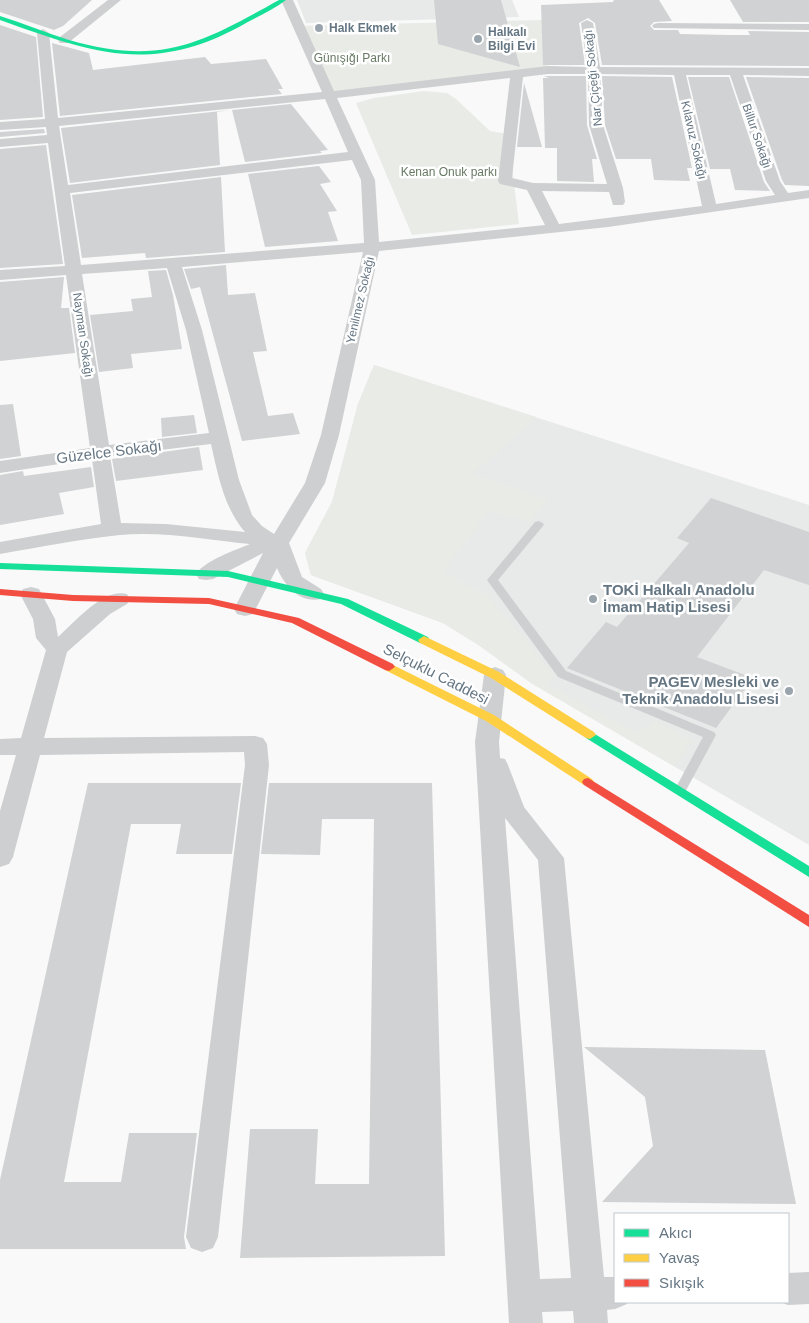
<svg xmlns="http://www.w3.org/2000/svg" width="809" height="1323" font-family="Helvetica,sans-serif">
<style>
.built{fill:#e8e9e9}
.green{fill:#e8ebe6}
.building{fill:#d0d2d3}
.lines{fill:none;stroke-linecap:round;stroke-linejoin:round}
.lane{fill:#cecfd0;fill-rule:evenodd}
.street{fill:#cecfd0;fill-rule:evenodd}
.fast{fill:#16e098;fill-rule:evenodd}
.slow{fill:#ffcf43;fill-rule:evenodd}
.jam{fill:#f24e42;fill-rule:evenodd}
.poi-dot{fill:#99a4ac;stroke:#fff;stroke-width:2}
.labels{text-anchor:middle;stroke-width:5;stroke-linejoin:round;paint-order:stroke}
.far-poi-label{font-size:12px;font-weight:bold;fill:#657683;stroke:#fff;text-anchor:start}
.far-park-label{font-size:12px;fill:#687a64;stroke:#fff}
.far-street-label{font-size:12px;fill:#657683;stroke:#fff}
.street-label{font-size:15px;fill:#657683;stroke:#fff}
.poi-label{font-size:15px;font-weight:bold;fill:#657683;stroke:#fff;text-anchor:start}
</style>
<rect width="100%" height="100%" fill="#f9f9f9"/>
<g class="built">
<polygon points="297,0 512,0 519,17 306,23"/>
<polygon points="374,365 809,505 809,845 531,683 480,646 443,623 311,575 305,553 332,502 358,404"/>
</g>
<g class="green">
<polygon points="543,20 548,70 330,95 298,26"/>
<polygon points="424,91 447,93 456,99 490,131 508,134 519,224 412,235 356,103 374,98"/>
<polygon points="374,365 536,417 473,474 549,500 530,522 489,511 443,572 488,595 554,675 547,684 636,733 656,720 692,742 674,766 531,683 480,646 443,623 311,575 305,553 332,502 358,404"/>
</g>
<g class="building">
<polygon points="0,0 92,0 63,26 54,30 0,12"/>
<polygon points="434,0 501,0 520,67 438,44"/>
<polygon points="614,0 659,0 672,21 654,22 650,26 654,30 678,30 680,34 729,35 750,35 748,31 809,32 809,66 602,65 595,23 588,18 579,23 585,65 543,65 541,5 613,2"/>
<polygon points="730,0 809,0 809,22 743,22"/>
<polygon points="0,25 36,37 43,117 0,120"/>
<polygon points="52,43 89,53 93,70 205,57 211,64 266,59 283,89 278,89 282,94 60,116"/>
<polygon points="544,76 586,76 587,125 597,159 592,159 594,182 557,181 557,148 545,148 543,78 549,78"/>
<polygon points="602,76 672,77 692,168 687,168 690,181 654,180 651,159 616,159 605,125"/>
<polygon points="688,77 729,77 764,182 770,191 735,190 730,169 710,169"/>
<polygon points="746,77 809,78 809,186 785,185 782,180"/>
<polygon points="524,83 542,147 517,147"/>
<polygon points="291,104 328,150 320,151 322,153 245,162 232,110"/>
<polygon points="231,110 217,112 220,165 70,183 61,128"/>
<polygon points="44,129 45,133 0,137 0,132"/>
<polygon points="46,145 63,264 0,268 0,149"/>
<polygon points="319,166 331,182 320,184 337,211 328,212 338,241 265,247 248,174"/>
<polygon points="221,177 225,252 146,258 145,253 82,258 72,195"/>
<polygon points="226,265 228,295 255,293 267,351 253,352 268,416 293,413 300,434 242,441 200,287 191,289 184,269"/>
<polygon points="166,270 173,295 182,349 131,354 133,368 99,372 90,315 133,311 131,299 152,297 148,271"/>
<polygon points="64,277 61,308 69,308 75,353 0,361 0,282"/>
<polygon points="13,404 21,456 0,459 0,405"/>
<polygon points="194,415 197,433 162,437 161,418"/>
<polygon points="199,447 203,470 116,481 112,459"/>
<polygon points="91,467 94,487 59,493 64,514 0,525 0,475 23,471 24,476"/>
<polygon points="711,498 809,532 809,585 764,570 697,657 753,678 716,728 567,668 606,622 617,627 689,543 677,538"/>
<polygon points="88,783 241,783 232,854 176,854 181,824 131,824 64,1182 121,1182 129,1133 197,1133 184,1237 186,1249 0,1249 0,1180"/>
<polygon points="269,783 432,783 445,1256 240,1258 250,1129 318,1129 315,1184 369,1184 374,819 322,819 320,855 261,854"/>
<polygon points="584,1047 765,1050 796,1204 602,1202 653,1146 645,1097"/>
</g>
<g class="lines">
<polygon class="lane" points="539,521 544,524 543,526 498,580 566,671 714,732 716,735 684,794 676,794 674,791 703,737 558,677 487,580 535,522"/>
<g class="street">
<polygon points="108,0 121,0 68,43 60,43 58,40 60,37"/>
<path d="M281,0H293L334,91L548,66L587,67L581,23L587,20L593,23L600,67L809,68V76L743,75L780,181L788,193L809,190V198L608,227L379,251L339,435L325,483L289,543L302,577L321,589L324,594L321,599C300,604 284,585 277,568L253,614L245,616L237,614L234,609L263,553L213,579L206,580L199,579L196,574C204,561 235,550 250,544C208,540 163,531 120,535C80,539 40,547 0,554V542L101,524L92,459L0,473V461L90,448L66,275L0,280V270L65,266L48,143L0,147V139L47,135L46,127L0,130V122L45,119L37,33L43,29L49,33L58,118L322,92ZM548,74H588L589,125L607,184L533,183L512,178L523,77ZM600,74L674,75L702,206L559,224L542,191L609,192L613,205H623L625,202L623,188L603,125ZM686,75H730L766,181L775,195L716,204ZM510,78L498,181L500,184L527,190L545,225L379,242L375,180L337,98ZM325,99L348,152L68,185L59,126ZM352,160L361,180L364,243L81,265L70,193ZM363,252L321,435L305,483L274,534L262,526L252,515L239,480L202,330L182,267ZM167,268L186,330L209,433L109,445L82,274ZM211,444C218,475 224,508 245,532L166,524L121,523L110,456Z"/>
<polygon points="658,23 809,24 809,30 654,28 652,26 654,24"/>
<path d="M31,587L39,589L55,619L58,637C75,622 103,588 127,594L130,599L127,604L110,614L67,652L44,738L255,736L263,738L267,744L269,765L218,1237L213,1248L202,1252L191,1248L186,1237L245,765L244,752L40,755L13,857L9,864L0,867V811L16,755H0V739L21,738L46,650L36,638L33,619L20,594L23,589Z"/>
<path d="M495,667L503,670L506,675L499,742L500,758L505,759L508,765L524,807L564,858L604,1277H615V1302H628L627,1304L615,1309L607,1310L608,1323H574L573,1311L542,1312L543,1323H509L475,742L484,675L487,670ZM505,818L538,860L571,1278L540,1279Z"/>
<polygon points="809,1272 809,1304 788,1305 780,1302 788,1302 788,1273"/>
</g>
<g class="fast">
<path d="M279,0H286C272,11 254,18 239,27C149,75 90,52 0,20V16C23,23 46,33 69,40C161,66 200,44 279,0Z"/>
<polygon points="0,563 228,571 348,599 428,637 430,640 424,644 420,643 341,604 228,577 0,569"/>
<polygon points="590,731 809,866 809,877 586,738 584,735"/>
</g>
<g class="slow">
<polygon points="424,636 499,672 594,732 596,735 590,739 586,738 491,678 420,643 418,640"/>
<polygon points="389,663 494,715 592,779 594,782 592,785 584,785 486,721 385,670 383,667"/>
</g>
<g class="jam">
<polygon points="0,589 73,595 209,598 299,618 393,664 395,667 389,671 385,670 292,623 209,604 73,601 0,595"/>
<polygon points="588,778 809,915 809,927 584,785 582,782 584,779"/>
</g>
</g>
<g class="poi-dot">
<circle cx="319" cy="28" r="5"/>
<circle cx="478" cy="39" r="5"/>
<circle cx="593" cy="599" r="5"/>
<circle cx="789" cy="691" r="5"/>
</g>
<g class="labels">
<g class="far-poi-label">
<text x="329" y="32">Halk Ekmek</text>
<text x="488" y="36">Halkalı<tspan x="488" dy="14">Bilgi Evi</tspan></text>
</g>
<g class="far-park-label">
<text x="352" y="62">Günışığı Parkı</text>
<text x="449" y="176">Kenan Onuk parkı</text>
</g>
<g class="far-street-label">
<text transform="translate(593 78) rotate(-96)" y="4">Nar Çiçeği Sokağı</text>
<text transform="translate(757 136) rotate(71)" y="4">Billur Sokağı</text>
<text transform="translate(694 140) rotate(77)" y="4">Kılavuz Sokağı</text>
<text transform="translate(360 300) rotate(-77)" y="4">Yenilmez Sokağı</text>
<text transform="translate(83 335) rotate(82)" y="4">Nayman Sokağı</text>
</g>
<g class="street-label">
<text transform="translate(109 452) rotate(-7)" y="5">Güzelce Sokağı</text>
<text transform="translate(436 674) rotate(27)" y="5">Selçuklu Caddesi</text>
</g>
<g class="poi-label">
<text x="603" y="595">TOKİ Halkalı Anadolu<tspan x="603" dy="17">İmam Hatip Lisesi</tspan></text>
<text x="779" y="687" text-anchor="end">PAGEV Mesleki ve<tspan x="779" dy="17">Teknik Anadolu Lisesi</tspan></text>
</g>
</g>
<rect x="614" y="1213" width="175" height="90" fill="#ffffff" stroke="#c1c8cd"/>
<rect x="624" y="1229" width="25" height="8" fill="#16e098" stroke="#c1c8cd"/>
<text x="659" y="1238" font-size="15" fill="#657683">Akıcı</text>
<rect x="624" y="1254" width="25" height="8" fill="#ffcf43" stroke="#c1c8cd"/>
<text x="659" y="1263" font-size="15" fill="#657683">Yavaş</text>
<rect x="624" y="1279" width="25" height="8" fill="#f24e42" stroke="#c1c8cd"/>
<text x="659" y="1288" font-size="15" fill="#657683">Sıkışık</text>
</svg>
